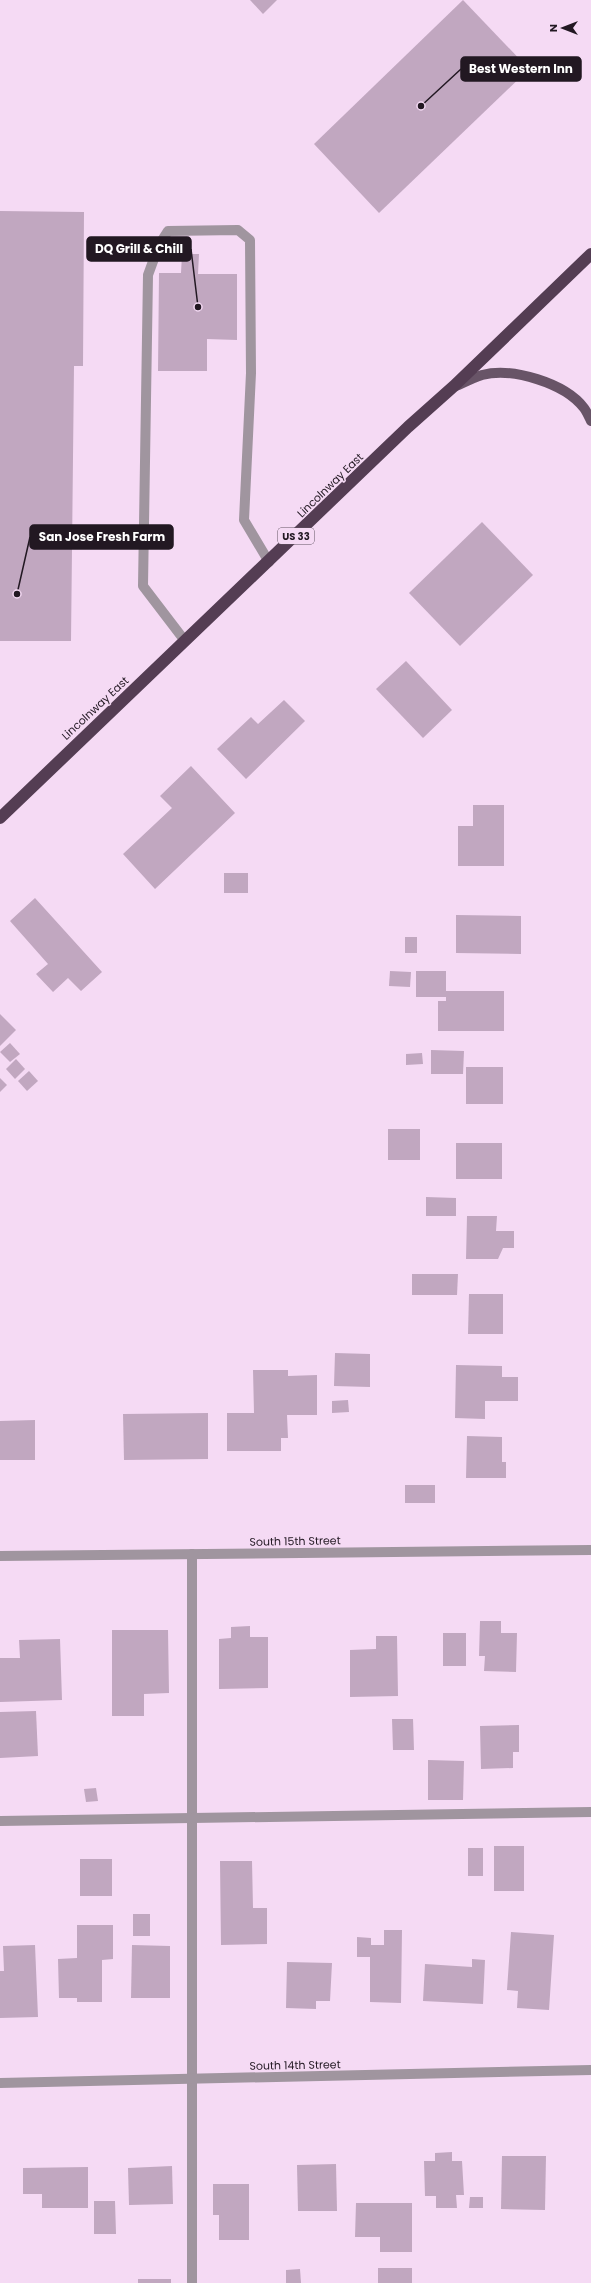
<svg xmlns="http://www.w3.org/2000/svg" width="591" height="2283" font-family="Poppins,sans-serif">
<style>
.building{fill:#c1a7c0}
.lines{fill:none;stroke-linecap:round;stroke-linejoin:round}
.lane{stroke:#a0959f;stroke-width:10}
.street{stroke:#a0959f;stroke-width:10}
.primary{stroke:#685467;stroke-width:10}
.highway{stroke:#543d53;stroke-width:12}
.labels{text-anchor:middle;stroke-width:3;stroke-linejoin:round;paint-order:stroke}
.shield{fill:#f5daf4;stroke:#615261;stroke-width:1}
.shield-label{font-size:10px;font-weight:bold;fill:#221822}
.street-label{font-size:11px;fill:#221822;stroke:#f5daf4}
.leader{fill:none;stroke:#221822;stroke-width:1.5}
.callout-dot{fill:#221822;stroke:#f5daf4;stroke-width:1.5}
.callout{fill:#221822;stroke:#221822;stroke-width:1.5}
.callout-label{font-size:12px;text-anchor:middle;font-weight:bold;fill:#fff}
</style>
<rect width="100%" height="100%" fill="#f5daf4"/>
<g class="building">
<polygon points="250,0 277,0 263,14"/>
<polygon points="463,0 529,69 379,213 314,144"/>
<polygon points="0,211 84,212 83,366 74,366 71,641 0,641"/>
<polygon points="182,254 199,254 198,274 237,274 237,340 207,339 207,371 158,371 159,273 181,273"/>
<polygon points="482,522 533,575 460,646 409,593"/>
<polygon points="406,661 452,710 423,738 376,689"/>
<polygon points="284,700 305,721 246,779 217,749 251,717 258,724"/>
<polygon points="191,766 235,813 155,889 123,854 172,808 160,796"/>
<polygon points="473,805 504,805 504,866 458,866 458,826 473,826"/>
<rect x="224" y="873" width="24" height="20"/>
<polygon points="35,898 102,972 81,991 68,978 53,992 36,974 48,964 10,921"/>
<polygon points="456,915 521,916 521,954 456,953"/>
<rect x="405" y="937" width="12" height="16"/>
<polygon points="390,971 411,972 410,987 389,986"/>
<polygon points="416,971 446,971 446,991 504,991 504,1031 438,1031 438,1001 446,1001 446,997 416,997"/>
<polygon points="0,1014 16,1030 0,1046"/>
<polygon points="10,1043 20,1054 10,1062 0,1052"/>
<polygon points="431,1050 464,1051 463,1074 431,1074"/>
<polygon points="422,1053 423,1064 406,1065 406,1054"/>
<polygon points="16,1059 25,1069 15,1079 6,1069"/>
<rect x="466" y="1067" width="37" height="37"/>
<polygon points="29,1071 38,1081 27,1091 18,1081"/>
<polygon points="0,1078 7,1085 0,1092"/>
<rect x="388" y="1129" width="32" height="31"/>
<rect x="456" y="1143" width="46" height="36"/>
<polygon points="426,1197 456,1198 456,1216 426,1216"/>
<polygon points="467,1216 497,1216 496,1231 514,1231 514,1248 503,1248 498,1259 466,1259"/>
<polygon points="412,1274 458,1274 457,1295 412,1295"/>
<polygon points="469,1294 503,1294 503,1334 468,1334"/>
<polygon points="335,1353 370,1354 370,1387 334,1386"/>
<polygon points="456,1365 502,1366 502,1377 518,1377 518,1401 485,1401 485,1419 455,1418"/>
<polygon points="253,1370 288,1370 288,1376 317,1375 317,1415 287,1415 288,1438 281,1438 281,1451 227,1451 227,1413 254,1413"/>
<polygon points="348,1400 349,1412 332,1413 332,1401"/>
<polygon points="208,1413 208,1459 124,1460 123,1414"/>
<polygon points="35,1420 35,1460 0,1460 0,1421"/>
<polygon points="467,1436 502,1437 502,1462 506,1462 506,1478 466,1478"/>
<rect x="405" y="1485" width="30" height="18"/>
<polygon points="480,1621 501,1621 501,1633 517,1633 516,1672 484,1671 485,1656 479,1656"/>
<polygon points="250,1626 250,1637 268,1637 268,1688 219,1689 219,1639 231,1638 231,1627"/>
<polygon points="112,1630 168,1630 169,1693 144,1694 144,1716 112,1716"/>
<rect x="443" y="1633" width="23" height="33"/>
<polygon points="376,1636 397,1636 398,1696 350,1697 350,1650 376,1649"/>
<polygon points="60,1639 62,1700 0,1702 0,1658 20,1658 19,1640"/>
<polygon points="36,1711 38,1756 0,1758 0,1712"/>
<polygon points="392,1719 413,1719 414,1750 393,1750"/>
<polygon points="519,1725 519,1752 513,1752 513,1768 481,1769 480,1726"/>
<polygon points="428,1760 464,1761 463,1800 428,1800"/>
<polygon points="96,1788 98,1801 86,1802 84,1789"/>
<rect x="494" y="1846" width="30" height="45"/>
<rect x="468" y="1848" width="15" height="28"/>
<rect x="80" y="1859" width="32" height="37"/>
<polygon points="220,1861 252,1861 253,1908 267,1908 267,1944 221,1945"/>
<rect x="133" y="1914" width="17" height="22"/>
<polygon points="77,1925 113,1925 113,1959 102,1960 102,2002 77,2002 77,1998 59,1998 58,1959 77,1958"/>
<polygon points="384,1930 402,1930 401,2003 370,2002 370,1957 357,1957 357,1937 371,1938 371,1945 384,1945"/>
<polygon points="511,1932 554,1935 549,2010 517,2008 518,1991 507,1990"/>
<polygon points="35,1945 38,2017 0,2018 0,1971 4,1971 3,1946"/>
<polygon points="132,1945 170,1946 170,1998 131,1998"/>
<polygon points="472,1959 485,1960 483,2004 423,2001 425,1964 472,1967"/>
<polygon points="287,1962 332,1963 330,2001 316,2001 316,2009 286,2008"/>
<polygon points="452,2152 452,2161 462,2161 464,2195 456,2195 457,2208 436,2208 436,2196 425,2196 424,2161 435,2161 435,2153"/>
<polygon points="502,2156 546,2156 545,2210 501,2209"/>
<polygon points="336,2164 337,2211 298,2211 297,2165"/>
<polygon points="172,2166 173,2204 129,2205 128,2168"/>
<polygon points="88,2167 88,2208 42,2208 42,2194 23,2194 23,2168"/>
<polygon points="213,2184 249,2184 249,2240 219,2240 219,2215 213,2215"/>
<polygon points="470,2197 483,2197 483,2208 469,2208"/>
<polygon points="94,2201 115,2201 116,2234 94,2234"/>
<polygon points="356,2203 412,2203 412,2252 380,2252 380,2237 355,2237"/>
<rect x="378" y="2268" width="34" height="15"/>
<polygon points="300,2269 301,2283 286,2283 286,2270"/>
<rect x="138" y="2279" width="33" height="4"/>
</g>
<g class="lines">
<g class="lane">
<polyline points="185,641 143,586 148,275 159,245 168,231 238,230 250,240 251,373 244,520 269,562"/>
<polyline points="192,1554 192,2283"/>
<polyline points="0,1821 591,1812"/>
</g>
<g class="street">
<polyline points="0,1556 591,1550"/>
<polyline points="0,2083 591,2070"/>
</g>
<path class="primary" d="M456,386C465,382 473,378 482,375C512,367 565,383 584,408C587,412 589,417 591,421"/>
<polyline class="highway" points="0,818 408,427 454,386 591,254"/>
</g>
<g class="labels">
<rect class="shield" x="278" y="528" width="36" height="16" rx="3"/>
<g class="shield-label">
<text x="296" y="540">US 33</text>
</g>
<g class="street-label">
<text transform="translate(330 485) rotate(-44)" y="4">Lincolnway East</text>
<text transform="translate(95 708) rotate(-43)" y="4">Lincolnway East</text>
<text transform="translate(295 1541) rotate(-1)" y="4">South 15th Street</text>
<text transform="translate(295 2065) rotate(-1)" y="4">South 14th Street</text>
</g>
</g>
<path class="leader" d="M421 106L461 69M198 307L191 249M17 594L30 537"/>
<g class="callout-dot">
<circle cx="421" cy="106" r="4"/>
<circle cx="198" cy="307" r="4"/>
<circle cx="17" cy="594" r="4"/>
</g>
<g class="callout">
<rect x="461" y="57" width="120" height="24" rx="4"/>
<rect x="87" y="237" width="104" height="24" rx="4"/>
<rect x="30" y="525" width="143" height="24" rx="4"/>
</g>
<g class="callout-label">
<text x="521" y="73">Best Western Inn</text>
<text x="139" y="253">DQ Grill &amp; Chill</text>
<text x="102" y="541">San Jose Fresh Farm</text>
</g>
<g transform="translate(563 28) rotate(270)" stroke="#f5daf4" stroke-width="3" paint-order="stroke">
<path d="M0-3L7 15L0 10L-7 15Z" fill="#221822"/>
<text y="-6" font-size="11" font-weight="bold" text-anchor="middle" fill="#221822">N</text>
</g>
</svg>
